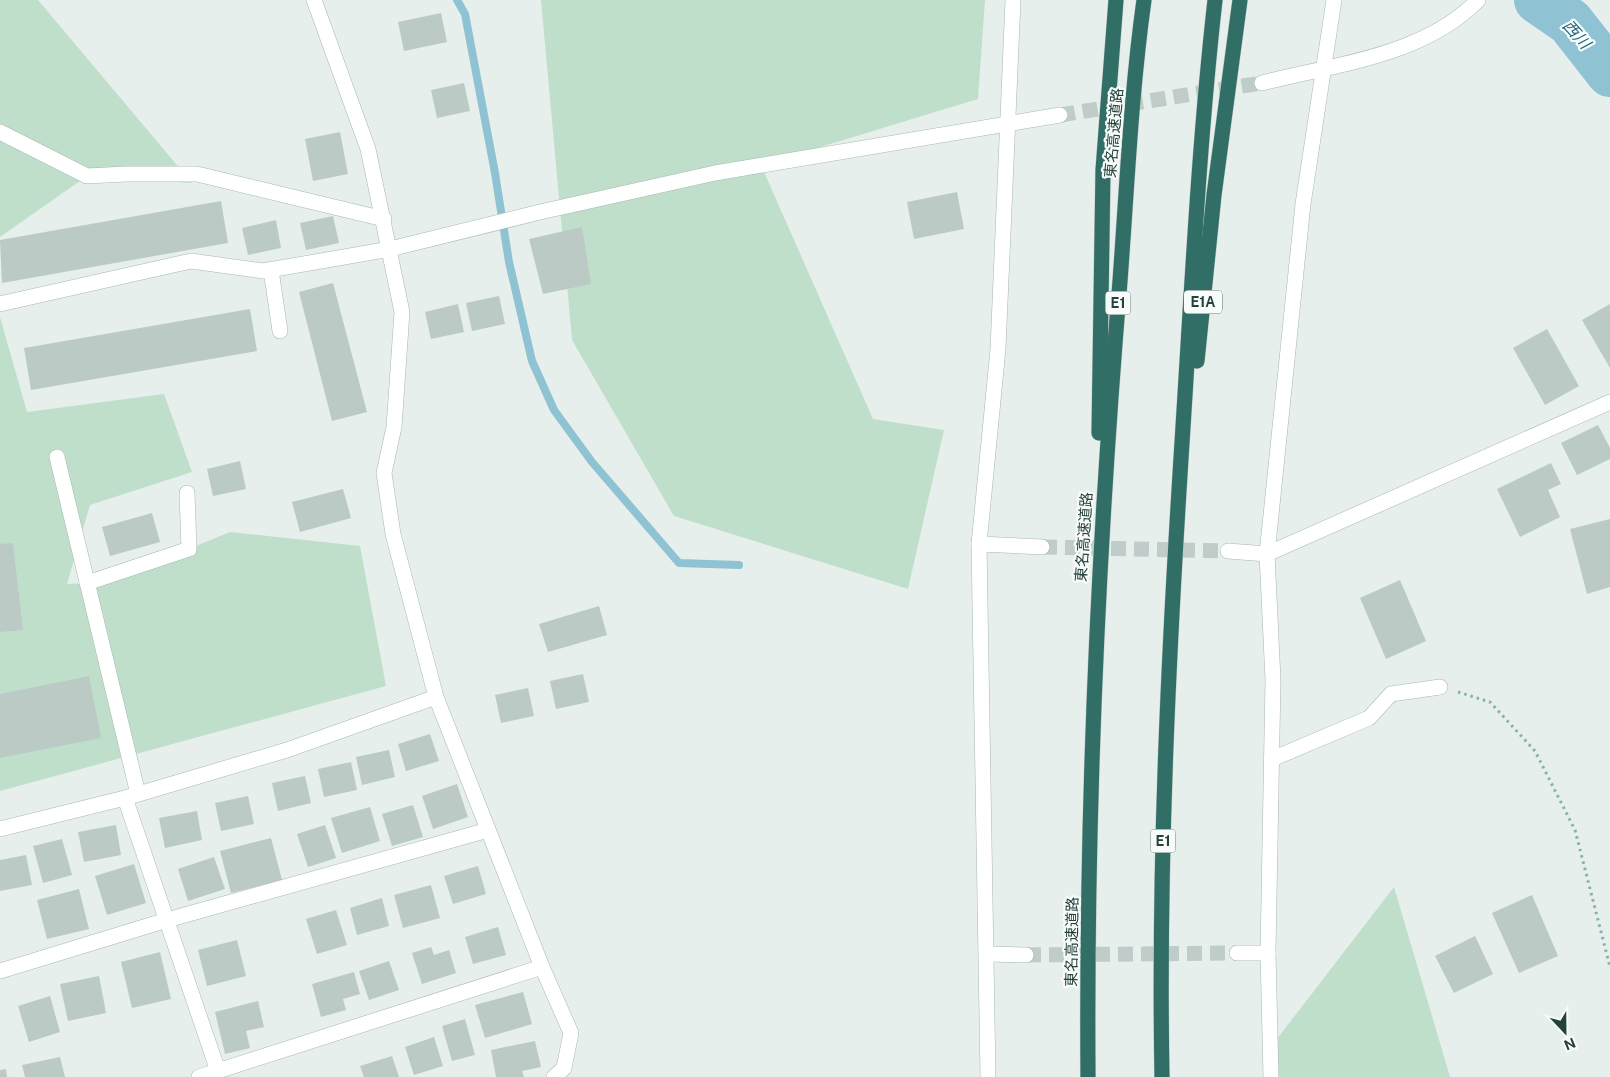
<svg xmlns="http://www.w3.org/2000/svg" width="1610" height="1077" font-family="'Public Sans','Noto Sans JP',sans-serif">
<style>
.green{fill:#c0dfcb}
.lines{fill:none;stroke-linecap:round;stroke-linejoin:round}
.stream{stroke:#8fc3d3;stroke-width:8}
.river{stroke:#8fc3d3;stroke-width:48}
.building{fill:#bbcac5}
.minor-tunnel{stroke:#bfccc9;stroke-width:15;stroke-dasharray:15 8;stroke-linecap:butt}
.minor-casing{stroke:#a8b7b4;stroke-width:16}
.highway-casing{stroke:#c2cac8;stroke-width:16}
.path{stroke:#87b2a8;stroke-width:3;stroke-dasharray:2.5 4;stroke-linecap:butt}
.minor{stroke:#fff;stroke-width:15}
.highway{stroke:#306e66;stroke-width:15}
.labels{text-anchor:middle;stroke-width:4.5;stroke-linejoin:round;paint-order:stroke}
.shield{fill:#f7fbf9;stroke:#647975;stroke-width:1}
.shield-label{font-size:14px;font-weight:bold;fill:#25413c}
.street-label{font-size:15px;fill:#25413c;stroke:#f7fbf9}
.water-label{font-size:16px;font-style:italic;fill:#1e667e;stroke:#f7fbf9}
</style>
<rect width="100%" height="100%" fill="#e6efec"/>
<g class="green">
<polygon points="0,0 38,0 192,183 87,176 0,237"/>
<polygon points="541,0 985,0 978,99 761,165 873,419 944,430 908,589 674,516 572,340"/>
<polygon points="0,317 27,412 164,394 192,472 90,505 67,584 108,582 230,532 360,546 386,686 0,791"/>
<polygon points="1394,887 1450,1077 1273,1077 1270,1048"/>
</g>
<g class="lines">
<polyline class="stream" points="457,0 465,14 495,173 509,262 532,361 554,410 592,462 679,563 739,565"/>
<polyline class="river" points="1538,0 1570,22 1610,73"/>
</g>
<g class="building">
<polygon points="441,13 447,42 404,51 398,22"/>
<polygon points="464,83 470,111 437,118 431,90"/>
<polygon points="340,132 348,174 313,181 305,139"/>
<polygon points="957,192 964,229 914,239 907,202"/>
<polygon points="221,201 228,243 2,283 0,240"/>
<polygon points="333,216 339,243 306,250 300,223"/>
<polygon points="276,220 281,248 248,255 242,228"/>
<polygon points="582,227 591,284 543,294 529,239"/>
<polygon points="333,283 367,412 332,421 299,292"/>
<polygon points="499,296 505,324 472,331 466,303"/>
<polygon points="458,304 464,332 431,339 425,312"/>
<polygon points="1610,304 1610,368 1582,320"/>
<polygon points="250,309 257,351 31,390 24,348"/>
<polygon points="1547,329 1579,386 1545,405 1513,348"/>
<polygon points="1598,425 1610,448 1610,459 1577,475 1561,443"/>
<polygon points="240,461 246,489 213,496 207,469"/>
<polygon points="1551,463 1561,484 1548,490 1560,517 1520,537 1497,489"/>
<polygon points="343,489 351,518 300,532 292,502"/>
<polygon points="152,513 160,542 110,556 102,527"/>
<polygon points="1610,519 1610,587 1587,594 1570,529"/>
<polygon points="13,543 23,630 0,632 0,544"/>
<polygon points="1400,580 1426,641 1386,659 1360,598"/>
<polygon points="599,606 607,635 548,652 539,624"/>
<polygon points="583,674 589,702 556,709 550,681"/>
<polygon points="89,676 101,738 0,758 0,694"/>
<polygon points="528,688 534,716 501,723 495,695"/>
<polygon points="430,734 439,761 406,771 398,744"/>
<polygon points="389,750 395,777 362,785 356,757"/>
<polygon points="351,762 357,790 324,797 318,769"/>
<polygon points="305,776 311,803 278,811 272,783"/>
<polygon points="457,784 468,817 433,829 422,796"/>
<polygon points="248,796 254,824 221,831 215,803"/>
<polygon points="413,805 423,837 392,846 382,814"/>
<polygon points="370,807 380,841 342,853 331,818"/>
<polygon points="197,811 202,840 165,848 159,818"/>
<polygon points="116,825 121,855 84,862 78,832"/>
<polygon points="325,825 336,858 308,867 297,834"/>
<polygon points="271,838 282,880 231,893 220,851"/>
<polygon points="62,839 72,875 43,883 33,846"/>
<polygon points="26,855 32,885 0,891 0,860"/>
<polygon points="214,857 225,889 188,901 178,869"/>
<polygon points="134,864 146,903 107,915 95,876"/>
<polygon points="478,866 486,894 453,904 444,876"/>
<polygon points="431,885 440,918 403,928 394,895"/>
<polygon points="79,889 89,929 47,939 37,900"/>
<polygon points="1532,895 1558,956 1519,973 1492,913"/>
<polygon points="382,898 389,926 357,935 350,908"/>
<polygon points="336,910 347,945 317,954 306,919"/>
<polygon points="498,927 506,955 473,964 465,937"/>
<polygon points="1475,936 1493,974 1454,993 1435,956"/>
<polygon points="237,940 246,976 207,986 198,950"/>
<polygon points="431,947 434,955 449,950 456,973 422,984 412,953"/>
<polygon points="160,952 171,999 132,1008 121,962"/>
<polygon points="389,961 399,990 369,1000 359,971"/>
<polygon points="354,972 360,994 343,999 346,1010 321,1017 312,984"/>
<polygon points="99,976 106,1013 68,1021 60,984"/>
<polygon points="523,992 532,1024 485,1038 475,1005"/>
<polygon points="50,996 60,1032 29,1042 18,1006"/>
<polygon points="258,1001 264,1027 246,1031 250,1048 225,1054 215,1012"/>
<polygon points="465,1019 475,1055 452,1061 442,1026"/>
<polygon points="434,1037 443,1066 414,1075 405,1047"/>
<polygon points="535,1041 541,1067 522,1071 524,1077 496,1077 491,1050"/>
<polygon points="392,1056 399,1077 364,1077 360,1066"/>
<polygon points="60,1057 65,1077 25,1077 22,1065"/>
<polygon points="6,1069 7,1077 0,1077 0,1070"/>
</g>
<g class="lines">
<g class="minor-tunnel">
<polyline points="1060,115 1262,83"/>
<polyline points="1042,547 1228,551"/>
<polyline points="1026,955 1237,953"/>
</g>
<g class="minor-casing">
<g id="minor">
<polyline points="314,0 368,149 402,312 394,427 384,473 393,534 436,697 542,967 571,1033 564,1068 554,1077"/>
<path d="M1262,83C1335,64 1424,56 1478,0"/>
<polyline points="0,132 87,176 126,174 197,174 384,219"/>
<polyline points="271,270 280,331"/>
<polyline points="0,304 191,261 263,271 390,249 540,212 715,173 1060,115"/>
<polyline points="57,457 138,794"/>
<polyline points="979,544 1042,547"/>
<polyline points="1228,551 1267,554 1610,402"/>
<polyline points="87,583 189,549 187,493"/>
<polyline points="1272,759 1369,718 1391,694 1440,687"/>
<polyline points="125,798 218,1071"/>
<polyline points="0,829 125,798 287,750 436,697"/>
<polyline points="1237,953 1268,953"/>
<polyline points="988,954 1026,955"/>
<polyline points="0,971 167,920 488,830"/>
<polyline points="199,1077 542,967"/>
<polyline points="988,1077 979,544 998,349 1013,0"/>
<polyline points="1271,1077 1268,953 1273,680 1267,554 1303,204 1334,0"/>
</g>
</g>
<g class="highway-casing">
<g id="highway">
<polyline points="1197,361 1214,195 1240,0"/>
<polyline points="1099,433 1103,170 1116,0"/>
<path d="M1088,1077C1086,811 1098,546 1120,281C1127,187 1131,93 1144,0"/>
<path d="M1162,1077C1158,860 1169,643 1183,427C1192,285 1199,142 1215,0"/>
</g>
</g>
<polyline class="path" points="1458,692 1490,702 1535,751 1575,830 1610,967"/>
<use href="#minor" class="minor"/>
<use href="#highway" class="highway"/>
</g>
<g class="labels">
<g class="shield">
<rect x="1184" y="290.5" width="38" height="23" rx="4"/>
<rect x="1105.5" y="291.5" width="25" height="23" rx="4"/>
<rect x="1150.5" y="829.5" width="25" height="23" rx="4"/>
</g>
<g class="shield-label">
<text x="1203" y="307">E1A</text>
<text x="1118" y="308">E1</text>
<text x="1163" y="846">E1</text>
</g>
<g class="street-label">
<text transform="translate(1114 133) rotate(-85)" y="5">東名高速道路</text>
<text transform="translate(1084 537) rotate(-86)" y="5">東名高速道路</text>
<text transform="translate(1072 942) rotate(-89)" y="5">東名高速道路</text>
</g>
<g class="water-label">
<text transform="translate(1577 34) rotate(48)" y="6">西川</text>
</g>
</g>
<g transform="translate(1565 1032) rotate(158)" stroke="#f7fbf9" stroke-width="4" paint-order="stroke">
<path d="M0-4L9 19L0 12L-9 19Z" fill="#25413c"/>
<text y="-8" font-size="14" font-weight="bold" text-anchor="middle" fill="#25413c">N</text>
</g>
</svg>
